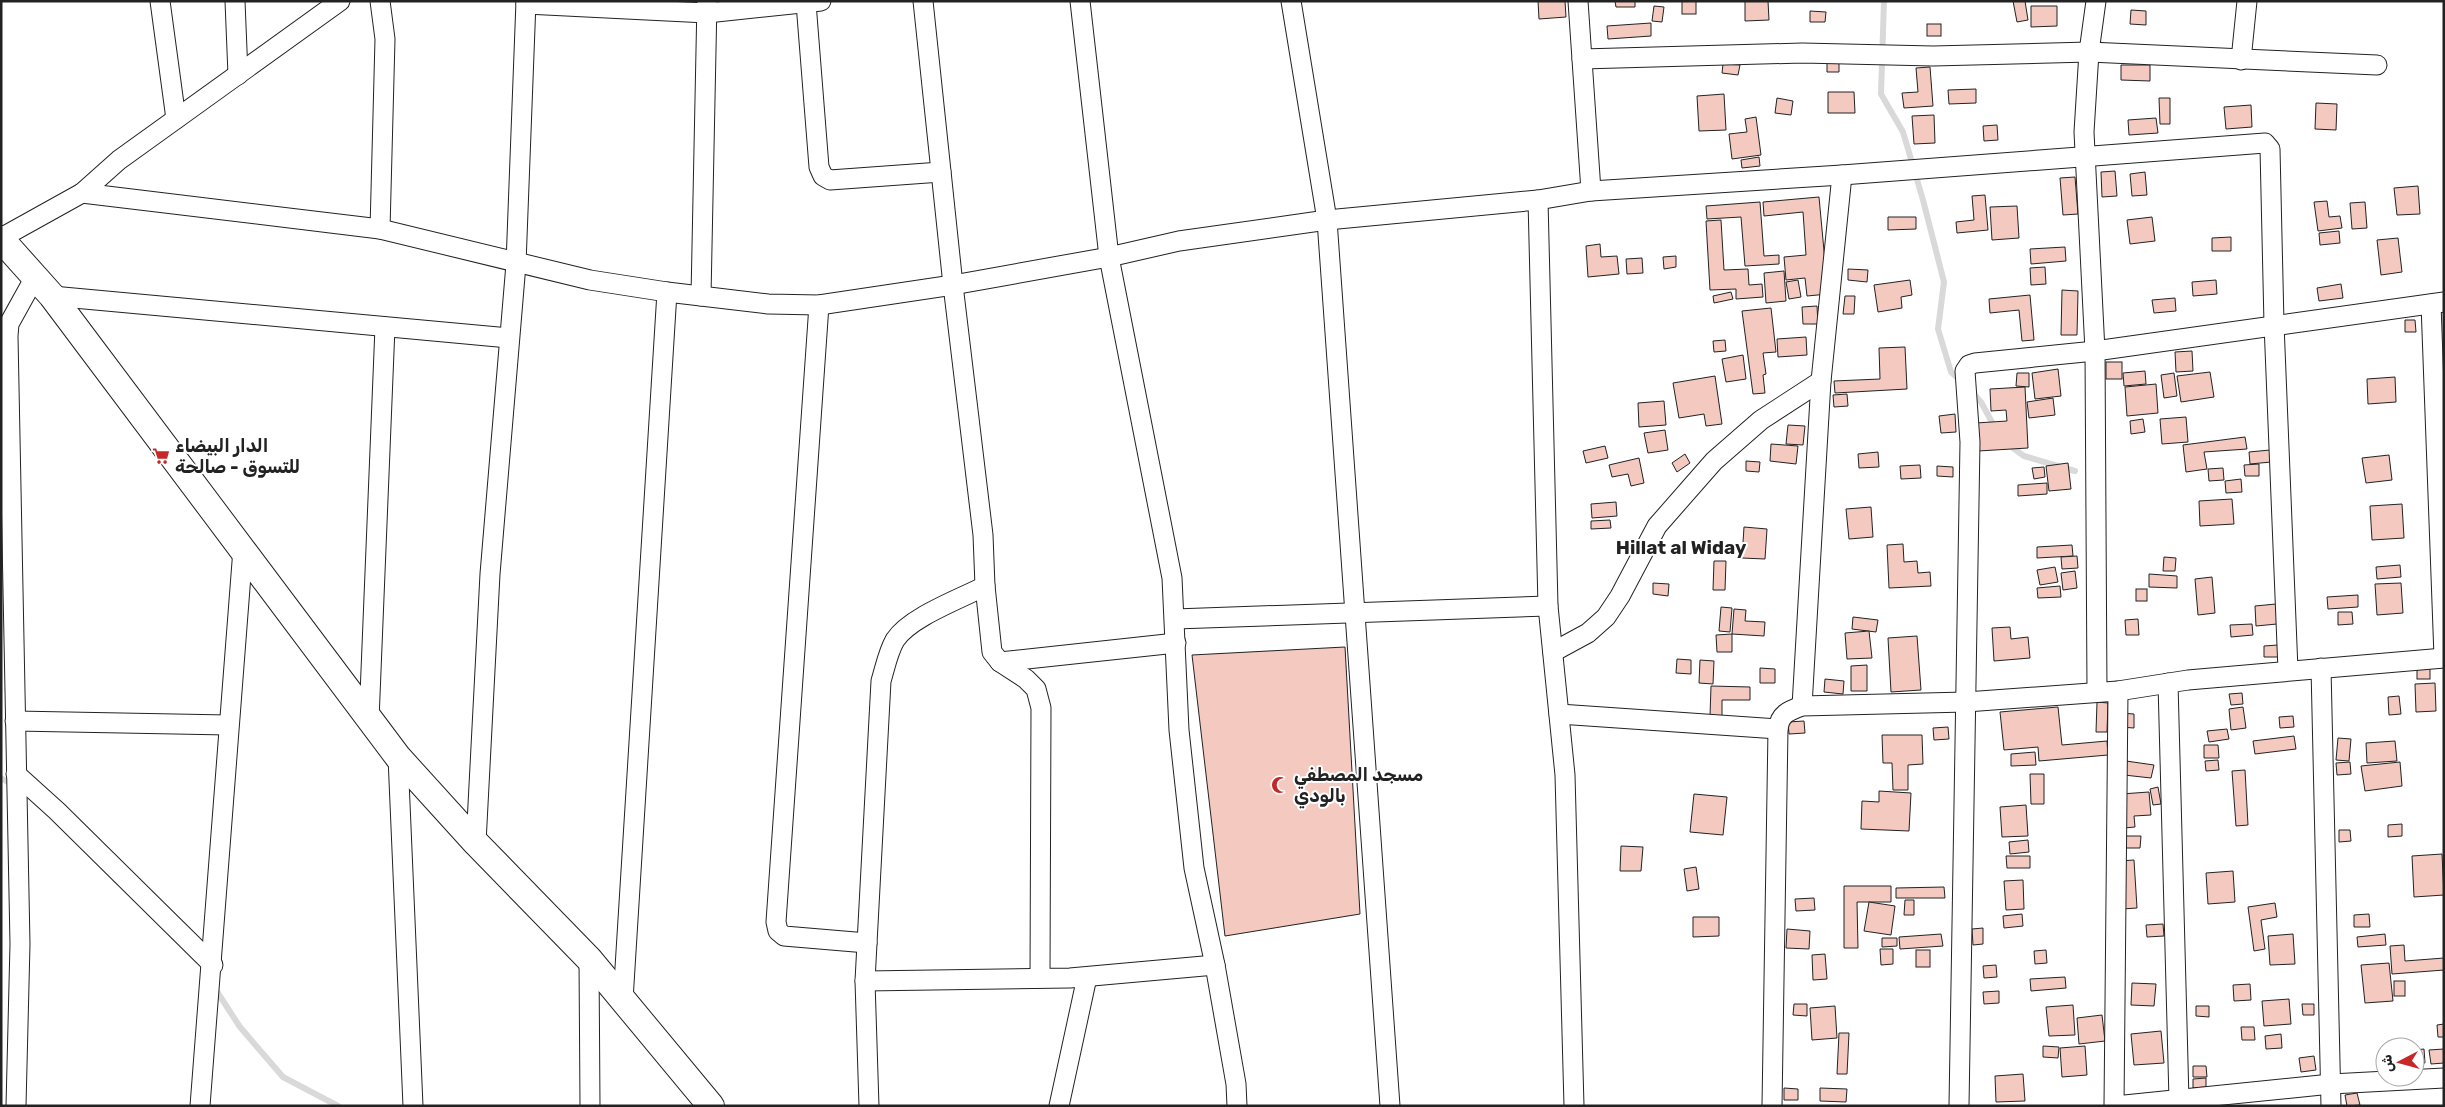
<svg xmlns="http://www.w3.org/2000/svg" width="2445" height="1107" font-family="Rubik,Vazirmatn,sans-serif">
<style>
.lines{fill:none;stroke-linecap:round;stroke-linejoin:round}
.stream{stroke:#d9d9d9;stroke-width:6}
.building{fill:#f3c9c0;stroke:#222}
.street-casing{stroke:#222;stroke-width:21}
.secondary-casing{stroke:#222;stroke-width:28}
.street{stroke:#fff;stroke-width:19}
.secondary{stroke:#fff;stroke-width:26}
.labels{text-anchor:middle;stroke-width:4;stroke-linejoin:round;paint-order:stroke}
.poi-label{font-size:18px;font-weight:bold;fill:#222;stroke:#fff;text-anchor:start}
.neighbourhood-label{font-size:19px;font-weight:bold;fill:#222;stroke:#fff}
</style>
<rect width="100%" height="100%" fill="#fff"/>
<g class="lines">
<g class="stream">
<polyline points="1884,1 1881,94 1903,132 1923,200 1944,282 1938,329 1951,372 1962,382"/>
<polyline points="1971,391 1981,402 1995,428"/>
<polyline points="2009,445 2024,456 2075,471"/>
<polyline points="1,778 15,786"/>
<polyline points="214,987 240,1027 283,1077 338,1106"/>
</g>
</g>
<g class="building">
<polygon points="1538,1 1565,1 1566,17 1539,19"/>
<polygon points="1615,1 1635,1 1635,7 1616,7"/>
<rect x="1682" y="1" width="14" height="13"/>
<polygon points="1745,1 1768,1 1769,20 1745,21"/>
<polygon points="2013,1 2025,1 2028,20 2017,22"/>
<polygon points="1654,6 1664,7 1662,22 1652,21"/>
<polygon points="2031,6 2057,6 2057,26 2031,27"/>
<polygon points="2131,10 2146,11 2146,25 2130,24"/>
<polygon points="1810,11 1826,12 1825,22 1810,22"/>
<polygon points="1651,23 1651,36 1608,39 1607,26"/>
<rect x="1927" y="24" width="14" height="12"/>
<polygon points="1839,58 1839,72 1827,72 1827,59"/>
<polygon points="1723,64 1740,65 1738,75 1722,73"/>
<polygon points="2121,65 2150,65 2150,81 2121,80"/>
<polygon points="1930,67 1933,106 1904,108 1902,93 1918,92 1916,68"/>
<polygon points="1976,89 1976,103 1949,104 1948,90"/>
<polygon points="1828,92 1854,92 1855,113 1828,113"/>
<polygon points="1724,94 1726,130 1699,131 1697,96"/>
<polygon points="1777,98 1793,101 1791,115 1775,113"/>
<polygon points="2159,98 2170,98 2170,124 2160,124"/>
<polygon points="2316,103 2337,104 2336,130 2315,129"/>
<polygon points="2251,105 2252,127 2226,129 2224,107"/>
<polygon points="1934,115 1935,143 1914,144 1912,116"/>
<polygon points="1756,117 1761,155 1732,159 1729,134 1747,132 1745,119"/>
<polygon points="2156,118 2158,133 2129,135 2128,120"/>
<polygon points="1997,125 1998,140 1984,141 1983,126"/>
<polygon points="1759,157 1760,166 1742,168 1741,160"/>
<polygon points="2115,171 2117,196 2102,197 2101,172"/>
<polygon points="2145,172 2147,195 2132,196 2130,174"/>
<polygon points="2075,177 2078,214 2063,215 2060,178"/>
<polygon points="2418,186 2420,214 2397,215 2394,188"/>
<polygon points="1985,195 1988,230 1957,233 1956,222 1974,220 1972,196"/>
<polygon points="1819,197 1828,294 1807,296 1805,278 1786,280 1784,257 1806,255 1803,212 1764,216 1763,202"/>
<polygon points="2327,201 2329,217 2340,216 2342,228 2318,231 2314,202"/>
<polygon points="1760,202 1764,256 1779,255 1779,264 1745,266 1741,217 1707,219 1706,206"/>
<polygon points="2365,202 2367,228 2352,229 2350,203"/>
<polygon points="2017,206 2019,238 1992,240 1990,207"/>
<polygon points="1888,217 1916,217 1916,229 1888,230"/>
<polygon points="2152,217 2155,241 2130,244 2127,220"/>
<polygon points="1721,220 1724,270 1748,269 1749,285 1762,284 1763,297 1736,299 1736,289 1710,290 1706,221"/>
<polygon points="2339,231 2340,243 2320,245 2319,233"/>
<polygon points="2231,237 2231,251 2212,251 2212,238"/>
<polygon points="2398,238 2402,272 2381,275 2377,240"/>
<polygon points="1600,244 1601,257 1617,256 1619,274 1588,277 1586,246"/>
<polygon points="2065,247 2066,261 2031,264 2030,249"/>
<polygon points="1676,256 1676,267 1664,269 1663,257"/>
<polygon points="1642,258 1643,273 1627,274 1626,259"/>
<polygon points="2045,267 2046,284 2031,285 2030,268"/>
<polygon points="1848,269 1868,270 1867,282 1848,280"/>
<polygon points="1784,271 1786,301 1766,303 1764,273"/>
<polygon points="1798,280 1801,297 1789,299 1786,282"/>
<polygon points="1910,280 1912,295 1901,297 1902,308 1878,312 1874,285"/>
<polygon points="2216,280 2217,294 2193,296 2192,282"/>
<polygon points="2341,284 2343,298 2319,301 2317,288"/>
<polygon points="2062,290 2078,291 2077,335 2061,335"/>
<polygon points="1731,292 1733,299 1714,303 1713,296"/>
<polygon points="2030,295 2034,340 2022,341 2019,310 1990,313 1989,299"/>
<polygon points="1845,296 1855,296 1854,314 1843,314"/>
<polygon points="2175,298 2176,311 2154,313 2152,300"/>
<polygon points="1817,306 1818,324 1803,324 1802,307"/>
<polygon points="1771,308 1776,352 1763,353 1766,374 1763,375 1765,393 1753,394 1742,311"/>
<polygon points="2405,320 2415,320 2416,332 2405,332"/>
<polygon points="1806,337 1807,355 1778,357 1777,339"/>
<polygon points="1725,340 1726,351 1714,352 1713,341"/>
<polygon points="1905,347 1907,389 1835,393 1834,381 1880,379 1879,348"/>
<polygon points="2192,351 2193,371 2176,372 2175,352"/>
<polygon points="1743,355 1746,379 1726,382 1722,359"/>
<rect x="2106" y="362" width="16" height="17"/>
<polygon points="2058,369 2061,396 2035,399 2032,373"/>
<polygon points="2145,371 2146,384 2124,386 2123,373"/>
<polygon points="2210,372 2214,397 2181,402 2177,376"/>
<polygon points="2017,373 2029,373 2029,387 2016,386"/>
<polygon points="2174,373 2177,396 2164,398 2161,375"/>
<polygon points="1715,376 1722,424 1706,426 1704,414 1679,418 1673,383"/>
<polygon points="2395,377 2396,402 2368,404 2367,379"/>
<polygon points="2156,384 2158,413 2127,416 2125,387"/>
<polygon points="2025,387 2028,448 1978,451 1976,423 2007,421 2006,410 1991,411 1990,389"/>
<polygon points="1847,394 1848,406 1834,407 1833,395"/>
<polygon points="2053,398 2055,415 2029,418 2027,402"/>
<polygon points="1664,401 1666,425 1639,427 1638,403"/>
<polygon points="1955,414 1956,432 1941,433 1939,416"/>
<polygon points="2186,417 2188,442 2162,444 2160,419"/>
<polygon points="2143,419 2145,432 2131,434 2130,421"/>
<polygon points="1788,425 1805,426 1803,445 1786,444"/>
<polygon points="1665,430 1668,450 1648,453 1644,433"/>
<polygon points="2245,437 2247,449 2204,452 2207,469 2186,472 2183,445"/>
<polygon points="1771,444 1798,446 1796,464 1770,461"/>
<polygon points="1605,446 1608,458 1586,463 1583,451"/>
<polygon points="2270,450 2271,462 2250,464 2249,452"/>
<polygon points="1878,452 1879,467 1859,468 1858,454"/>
<polygon points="1685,454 1690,463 1677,472 1672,463"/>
<polygon points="2389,455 2392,480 2366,483 2362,458"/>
<polygon points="1639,458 1644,483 1631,486 1628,474 1612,477 1609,465"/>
<polygon points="1746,461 1760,462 1759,472 1746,471"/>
<polygon points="2068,463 2071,489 2049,491 2046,466"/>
<polygon points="2259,464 2259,476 2245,476 2244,465"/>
<polygon points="1920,465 1921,478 1901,479 1900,466"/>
<polygon points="1937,466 1953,467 1953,477 1937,476"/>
<polygon points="2044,467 2045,477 2034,479 2032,468"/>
<polygon points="2223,468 2224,480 2209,481 2208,469"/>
<polygon points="2241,479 2242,492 2226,493 2225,481"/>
<polygon points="2047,483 2047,494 2018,496 2018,485"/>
<polygon points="2232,499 2234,524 2200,526 2199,501"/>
<polygon points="1616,502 1617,516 1592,518 1591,504"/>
<polygon points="2402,504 2404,538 2372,540 2370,506"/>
<polygon points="1871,507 1873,537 1849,539 1846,509"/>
<polygon points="1610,520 1611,528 1591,529 1591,521"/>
<polygon points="1744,527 1767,529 1765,559 1742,558"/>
<polygon points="1903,544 1904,562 1917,561 1918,573 1930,572 1931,586 1889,588 1887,545"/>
<polygon points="2072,545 2073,556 2037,558 2037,547"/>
<polygon points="2077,556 2078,568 2062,569 2061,557"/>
<polygon points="2164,557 2176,558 2175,571 2163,571"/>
<polygon points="1714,561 1726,561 1725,590 1713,590"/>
<polygon points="2400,565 2401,577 2377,579 2376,567"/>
<polygon points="2055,567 2058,582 2040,585 2037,570"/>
<polygon points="2075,571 2077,588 2063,590 2061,573"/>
<polygon points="2149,574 2177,576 2177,588 2149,587"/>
<polygon points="2212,577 2215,613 2198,615 2195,579"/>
<polygon points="1653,583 1669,584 1668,596 1653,594"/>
<polygon points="2401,583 2403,613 2377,615 2375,584"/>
<polygon points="2060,586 2061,597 2038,598 2037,588"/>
<rect x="2136" y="589" width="11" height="12"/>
<polygon points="2358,595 2358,607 2328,609 2327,597"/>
<polygon points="2276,604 2277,624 2256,626 2255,606"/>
<polygon points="1721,607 1732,608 1730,632 1719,631"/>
<polygon points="1734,609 1746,610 1745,621 1765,622 1764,636 1732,634"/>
<polygon points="2338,612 2352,612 2353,624 2338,625"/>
<polygon points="1853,617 1878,620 1876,632 1852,629"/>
<polygon points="2138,619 2139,635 2126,635 2125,620"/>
<polygon points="2252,624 2253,635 2231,637 2230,625"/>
<polygon points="2010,627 2011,639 2028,637 2030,658 1994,661 1992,628"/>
<polygon points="1869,631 1872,658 1847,659 1845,633"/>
<polygon points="1732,634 1732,652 1717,652 1716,635"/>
<polygon points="1917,636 1921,690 1891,692 1888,638"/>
<polygon points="2278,645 2278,657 2264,657 2264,646"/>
<polygon points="1345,647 1360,914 1225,936 1192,655"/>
<polygon points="1677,659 1691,660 1691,674 1676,673"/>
<polygon points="1700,660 1714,661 1713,684 1699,683"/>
<polygon points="1867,665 1867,691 1851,691 1851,666"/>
<polygon points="1760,668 1775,669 1775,683 1760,683"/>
<rect x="2417" y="668" width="13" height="11"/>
<polygon points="1825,679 1844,681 1843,694 1824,692"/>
<polygon points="2435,683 2436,711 2416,712 2415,684"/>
<polygon points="1711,686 1750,687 1750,700 1722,700 1722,716 1710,716"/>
<polygon points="2242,693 2243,704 2231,705 2229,694"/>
<polygon points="2399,696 2401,714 2389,715 2388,697"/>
<polygon points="2097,702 2108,703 2107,732 2096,732"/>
<polygon points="2058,707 2062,745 2107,741 2108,755 2039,761 2038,747 2004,750 2000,712"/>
<polygon points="2243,707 2246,728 2231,730 2229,709"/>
<polygon points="2120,713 2134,714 2134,728 2120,727"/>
<polygon points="2293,716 2294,727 2280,728 2279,717"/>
<polygon points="1804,721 1805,733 1789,734 1788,722"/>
<polygon points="1948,727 1949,739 1934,740 1933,728"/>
<polygon points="2227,729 2229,739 2209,742 2207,731"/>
<polygon points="1882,735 1922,735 1923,764 1908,765 1908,790 1893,790 1892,763 1883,763"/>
<polygon points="2294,736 2296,749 2255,754 2253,741"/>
<polygon points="2338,738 2351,739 2349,761 2336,760"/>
<polygon points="2395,741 2397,761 2367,763 2366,743"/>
<polygon points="2204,745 2218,745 2219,758 2204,758"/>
<polygon points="2035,752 2036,765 2011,766 2011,754"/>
<polygon points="2218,760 2219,770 2206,771 2205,761"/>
<polygon points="2126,761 2154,765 2151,778 2124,775"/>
<polygon points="2350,762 2351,774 2337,775 2336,763"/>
<polygon points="2400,762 2402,786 2365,791 2361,766"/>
<polygon points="2245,770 2248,825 2236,826 2232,771"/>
<polygon points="2030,774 2044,774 2044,804 2031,804"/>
<polygon points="2158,787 2161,804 2153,805 2150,789"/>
<polygon points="1879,791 1911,793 1909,831 1861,829 1862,801 1879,802"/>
<polygon points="2149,792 2151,815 2134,816 2135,827 2124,828 2121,794"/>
<polygon points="1694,794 1727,797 1723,835 1690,832"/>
<polygon points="2026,805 2028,836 2002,837 2000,807"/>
<polygon points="2402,824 2402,836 2388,837 2388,825"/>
<polygon points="2339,830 2350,830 2351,841 2339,842"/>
<polygon points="2120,836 2141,836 2140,848 2119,848"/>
<polygon points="2028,840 2029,852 2010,854 2009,842"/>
<polygon points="1621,846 1643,847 1641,871 1620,871"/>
<polygon points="2442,854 2444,895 2414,897 2412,856"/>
<polygon points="2006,856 2030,856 2030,868 2007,868"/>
<polygon points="2134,860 2137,908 2122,909 2119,861"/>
<polygon points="1696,867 1699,889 1687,891 1684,869"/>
<polygon points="2233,871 2235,902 2208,904 2206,873"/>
<polygon points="2023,880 2024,909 2006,910 2004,881"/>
<polygon points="1844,886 1891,886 1891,902 1857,902 1858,948 1844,948"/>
<polygon points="1944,887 1945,898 1896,898 1896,888"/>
<polygon points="1814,898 1815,910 1796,911 1795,899"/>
<polygon points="1905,900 1914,900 1914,915 1904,915"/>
<polygon points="1869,902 1895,906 1891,935 1864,931"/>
<polygon points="2275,903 2277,917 2261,920 2265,949 2254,951 2248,907"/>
<polygon points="2022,914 2023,926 2004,928 2003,916"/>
<polygon points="2369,914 2370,927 2354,927 2354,915"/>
<polygon points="1693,917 1719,917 1719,936 1693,937"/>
<polygon points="2163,924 2164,936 2147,937 2146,925"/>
<polygon points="1983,928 1983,944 1973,945 1972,929"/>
<polygon points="1787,929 1810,931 1809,949 1786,948"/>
<polygon points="1941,934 1943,946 1900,949 1899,937"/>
<polygon points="2293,934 2295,964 2270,965 2268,936"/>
<polygon points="2385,934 2386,945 2358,947 2357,937"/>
<polygon points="1882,938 1897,938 1897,946 1882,947"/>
<polygon points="2404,945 2405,961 2444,958 2444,970 2392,974 2390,946"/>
<polygon points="1880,949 1893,949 1893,964 1881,965"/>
<rect x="1916" y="950" width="14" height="17"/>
<polygon points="2046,950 2047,963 2035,964 2034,951"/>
<polygon points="1825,954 1827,979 1813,980 1812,955"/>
<polygon points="2389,963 2393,1001 2365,1003 2361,965"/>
<polygon points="1996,965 1997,977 1984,978 1983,966"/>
<polygon points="2065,977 2066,988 2031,991 2030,979"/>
<rect x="2394" y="981" width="11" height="15"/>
<polygon points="2132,983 2156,984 2154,1006 2131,1005"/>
<polygon points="2250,984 2251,1000 2234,1001 2233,985"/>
<polygon points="1999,991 1999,1003 1984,1004 1983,992"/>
<polygon points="2289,999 2291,1024 2264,1026 2262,1001"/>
<polygon points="1794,1004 1807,1004 1807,1016 1793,1015"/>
<polygon points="2302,1004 2314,1004 2314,1015 2303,1015"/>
<polygon points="2073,1005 2075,1035 2049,1036 2046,1007"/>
<polygon points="1835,1006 1837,1038 1812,1040 1810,1008"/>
<polygon points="2196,1006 2209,1006 2209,1017 2196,1016"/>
<polygon points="2102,1015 2105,1041 2079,1044 2077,1018"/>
<polygon points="2444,1024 2444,1037 2438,1037 2437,1025"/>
<polygon points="2241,1027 2254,1027 2255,1040 2242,1040"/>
<polygon points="2161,1031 2164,1063 2134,1065 2131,1034"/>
<polygon points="1839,1033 1849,1033 1847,1074 1837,1074"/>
<polygon points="2281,1034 2282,1048 2266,1049 2265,1036"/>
<polygon points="2043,1046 2059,1047 2058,1058 2043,1057"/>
<polygon points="2085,1046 2087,1075 2062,1077 2060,1048"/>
<polygon points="2424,1049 2425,1063 2415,1064 2415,1050"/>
<polygon points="2444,1049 2444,1063 2431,1064 2429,1050"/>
<polygon points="2314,1056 2316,1070 2301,1072 2299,1058"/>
<polygon points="2193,1066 2206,1066 2207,1077 2193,1077"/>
<polygon points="2023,1074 2025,1101 1996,1102 1995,1076"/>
<polygon points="2206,1078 2206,1087 2193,1088 2193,1079"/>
<polygon points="1784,1088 1798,1089 1798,1100 1784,1100"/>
<polygon points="1820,1088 1847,1089 1846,1102 1820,1101"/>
<polygon points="2357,1093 2360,1105 2347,1106 2345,1095"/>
</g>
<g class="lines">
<g class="street-casing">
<g id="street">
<polyline points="160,1 176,119"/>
<polyline points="235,1 238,75"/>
<polyline points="923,1 953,285 983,535 985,586 992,652 1000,662 1026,679 1036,689 1041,708 1040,978"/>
<polyline points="1080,1 1109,257 1172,578 1179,730 1194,868 1215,965 1236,1084 1237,1106"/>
<polyline points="1291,1 1327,220 1390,1106"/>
<polyline points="1578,1 1591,191"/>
<polyline points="2096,1 2089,52 2084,132 2095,351 2097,691"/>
<polyline points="806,3 819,167 823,176 830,180 941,172"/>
<polyline points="526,4 707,13 821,1"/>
<polyline points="1582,59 1802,53 1933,56 2089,52 2377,65"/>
<polyline points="2241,60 2247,1"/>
<polyline points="82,193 380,229 590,280 667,292 768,304 819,305 953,285 1109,257 1179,241 1327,220 1538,200 1591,191 1842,175 2265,143 2270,149 2274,324 2288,670"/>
<polyline points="1538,200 1548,606 1565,775 1574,1106"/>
<polyline points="380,229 385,39 380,1"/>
<polyline points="1,238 82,193 119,160 340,1"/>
<polyline points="52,296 509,338"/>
<polyline points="701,296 707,1"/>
<polyline points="2431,304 2444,657"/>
<polyline points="819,305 776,922 778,931 784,936 867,943"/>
<polyline points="1175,619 1548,606"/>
<polyline points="1553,652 1588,633 1606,617 1620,596 1657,526 1714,461 1761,420 1821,381"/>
<polyline points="1000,662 1176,643"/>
<polyline points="2321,668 2331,1106"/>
<polyline points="2168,683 2179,1100"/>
<polyline points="1802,706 1821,381 1842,175"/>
<polyline points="1559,714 1778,729"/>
<polyline points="369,720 385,327"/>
<polyline points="15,721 228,725"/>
<polyline points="398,757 413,1106"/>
<polyline points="16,774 57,811 213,965"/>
<polyline points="476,843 490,574 516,264 526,1"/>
<polyline points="589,959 590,1106"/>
<polyline points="865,981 1070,978 1215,965"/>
<polyline points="623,1000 667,292"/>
<polyline points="16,1106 20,944 8,336 9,324 35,277"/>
<polyline points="200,1106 243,549"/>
<path d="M869,1106L865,981L881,681C885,668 888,652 895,640C910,617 960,599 985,586"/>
<polyline points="1059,1106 1087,977"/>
<path d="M1772,1106L1778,729C1780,714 1788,711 1802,706L1966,702L2118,691L2188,680L2444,658"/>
<polyline points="1959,1106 1970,442 1965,371 1969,365 1975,363 2095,351 2444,302"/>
<polyline points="2114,1106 2118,691"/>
<polyline points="2115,1106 2331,1084 2444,1078"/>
</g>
</g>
<g class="secondary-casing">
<polyline id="secondary" points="1,239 52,296 398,757 476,843 589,959 711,1106"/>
</g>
<use href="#street" class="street"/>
<use href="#secondary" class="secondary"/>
</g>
<defs>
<g id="supermarket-bare" transform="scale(1.35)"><path d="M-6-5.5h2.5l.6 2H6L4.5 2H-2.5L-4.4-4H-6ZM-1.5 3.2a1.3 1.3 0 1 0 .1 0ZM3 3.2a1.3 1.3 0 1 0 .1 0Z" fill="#c62828" stroke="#fff" stroke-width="2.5" paint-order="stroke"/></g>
<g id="mosque-bare" transform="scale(1.35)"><path d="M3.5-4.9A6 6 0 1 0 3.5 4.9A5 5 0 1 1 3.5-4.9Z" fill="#c62828" stroke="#fff" stroke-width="2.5" paint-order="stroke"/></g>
</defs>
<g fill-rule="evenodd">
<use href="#supermarket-bare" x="161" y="456"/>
<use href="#mosque-bare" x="1280" y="785"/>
</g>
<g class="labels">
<g class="poi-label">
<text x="175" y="452">الدار البيضاء<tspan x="175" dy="21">للتسوق - صالحة</tspan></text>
<text x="1294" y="781">مسجد المصطفي<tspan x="1294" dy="21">بالودي</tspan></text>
</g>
<g class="neighbourhood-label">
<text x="1681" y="554">Hillat al Widay</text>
</g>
</g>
<rect width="2445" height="1107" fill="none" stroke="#222222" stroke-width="5"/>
<g transform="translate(2400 1062) rotate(264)"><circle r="24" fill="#ffffff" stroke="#a7a7a7"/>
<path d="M0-4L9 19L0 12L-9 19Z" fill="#c62828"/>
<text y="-8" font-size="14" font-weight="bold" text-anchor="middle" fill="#222222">ش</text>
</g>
</svg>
